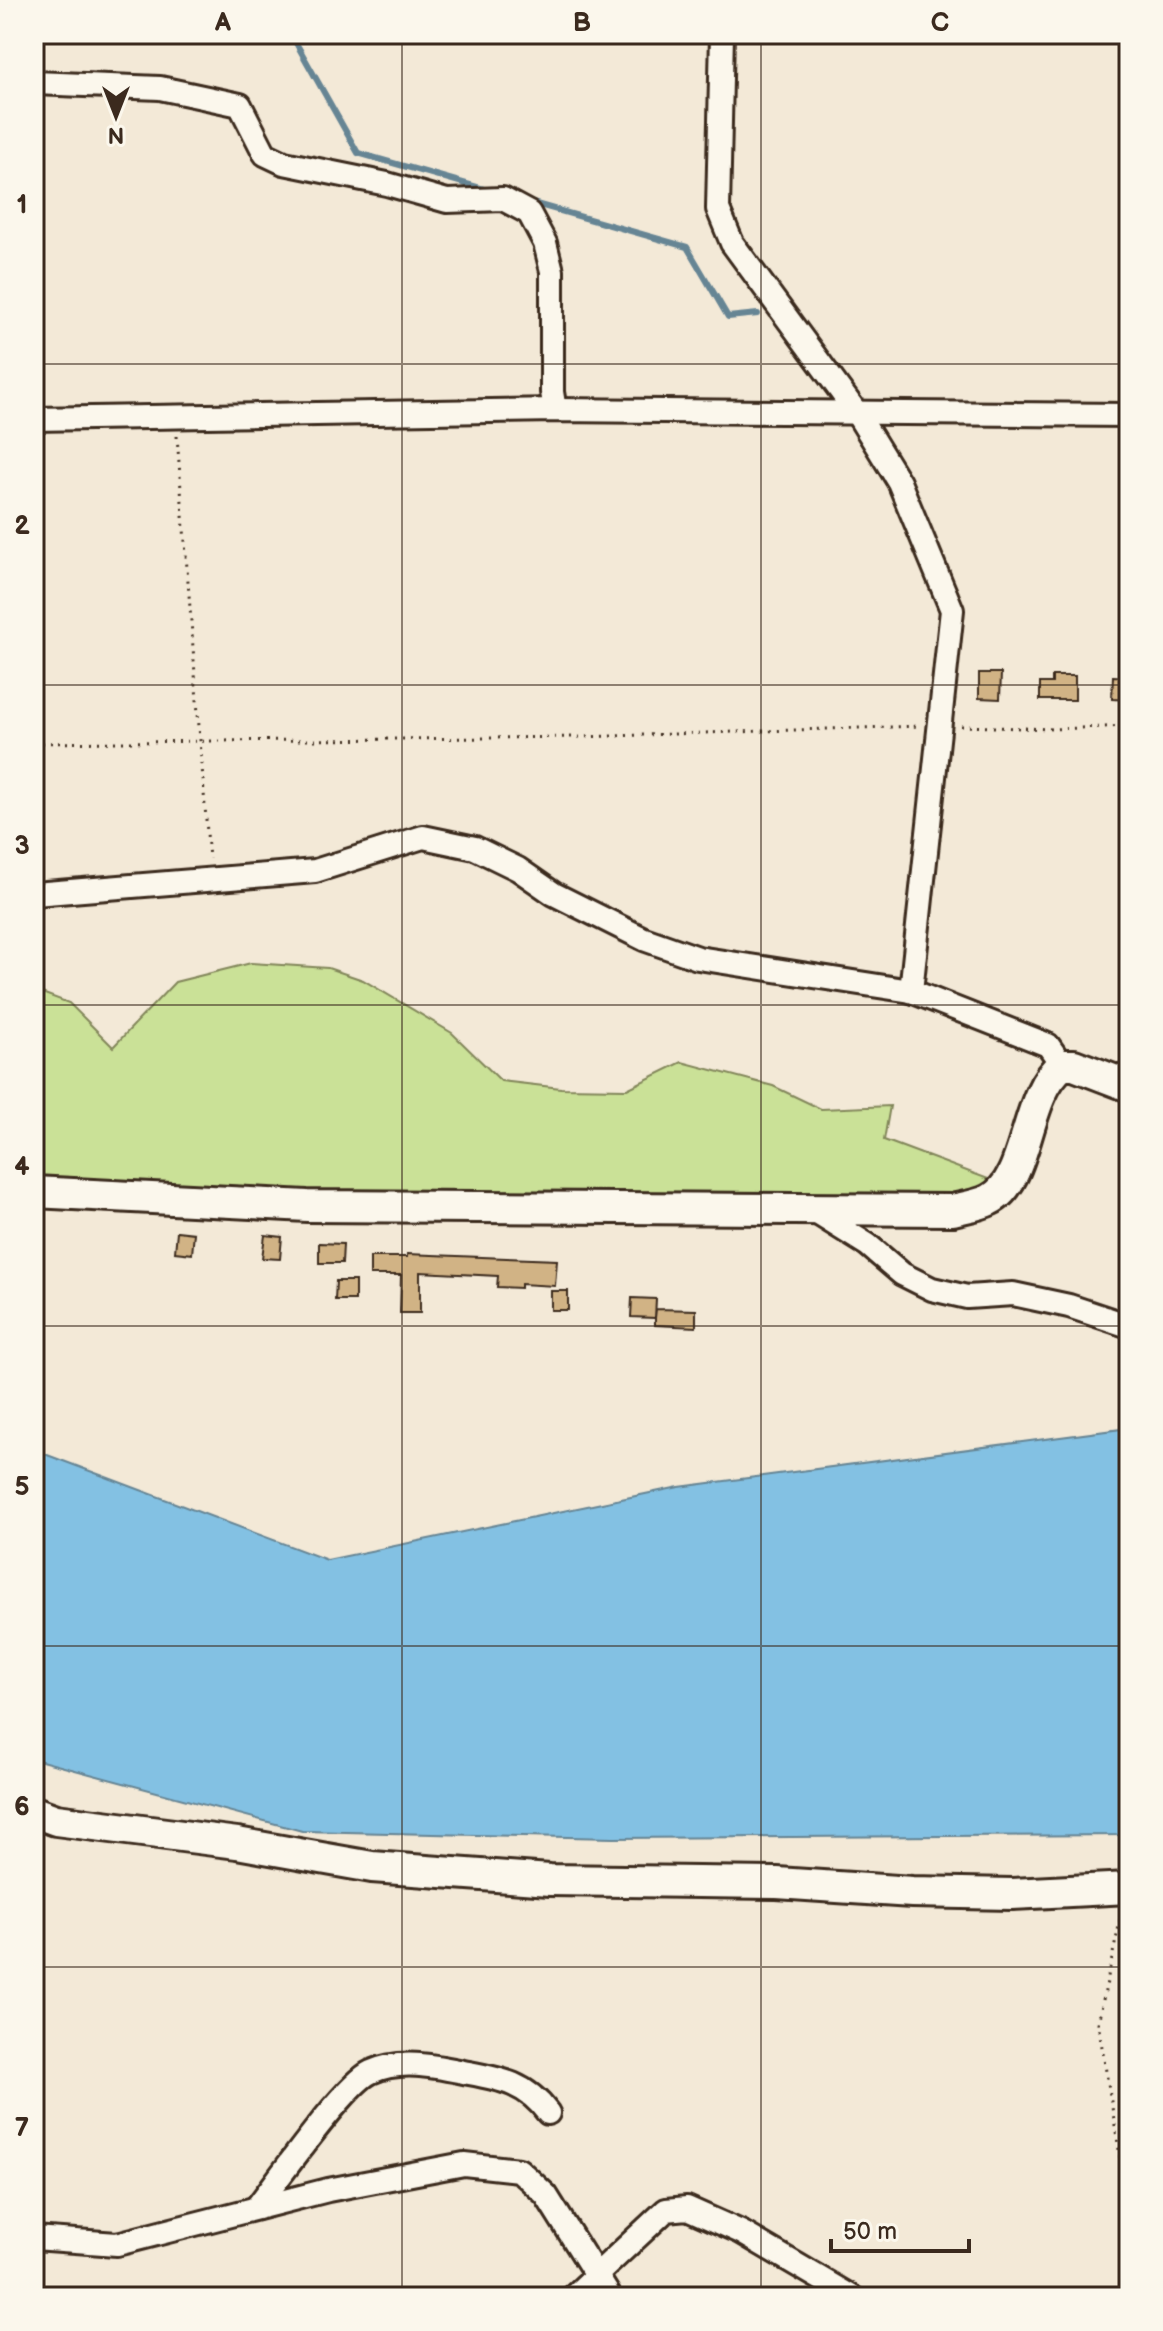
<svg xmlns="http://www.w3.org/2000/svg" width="1163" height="2331" font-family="'Balsamiq Sans',sans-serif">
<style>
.green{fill:#cae197;stroke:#82865a;stroke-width:2}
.water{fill:#83c1e3;stroke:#668594;stroke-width:2}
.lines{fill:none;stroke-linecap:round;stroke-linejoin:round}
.stream{stroke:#668594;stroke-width:6}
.building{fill:#d1b385;stroke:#3b2a1e;stroke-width:2}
.minor-casing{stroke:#3b2a1e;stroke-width:28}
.secondary-casing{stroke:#3b2a1e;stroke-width:36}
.path{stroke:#3b2a1e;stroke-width:3;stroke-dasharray:2 6;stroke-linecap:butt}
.minor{stroke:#fbf7ec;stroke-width:22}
.secondary{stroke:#fbf7ec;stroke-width:30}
.grid{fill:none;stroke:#3b2a1e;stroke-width:2;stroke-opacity:0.55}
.neatline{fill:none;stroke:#3b2a1e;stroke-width:3}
.grid-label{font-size:26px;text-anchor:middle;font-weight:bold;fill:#3b2a1e}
</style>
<rect width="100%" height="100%" fill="#f3e9d7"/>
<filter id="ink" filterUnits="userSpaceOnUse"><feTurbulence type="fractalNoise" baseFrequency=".0125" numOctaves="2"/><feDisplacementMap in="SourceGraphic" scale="16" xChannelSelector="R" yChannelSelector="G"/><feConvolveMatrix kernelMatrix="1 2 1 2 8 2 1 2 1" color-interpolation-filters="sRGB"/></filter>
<g filter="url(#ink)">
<polygon class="green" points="251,963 328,968 363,980 452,1033 501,1081 561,1088 627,1089 682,1062 773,1086 821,1109 890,1106 884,1140 991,1180 967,1197 556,1201 34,1182 34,990 69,1003 113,1047 175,982"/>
<polygon class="water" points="1129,1428 1129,1835 613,1838 302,1831 34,1759 34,1450 327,1560 679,1487"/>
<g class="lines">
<g class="stream">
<polyline points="291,34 358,153 491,191"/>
<polyline points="529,202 687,247 728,317 758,314"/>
</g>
</g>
<g class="building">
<polygon points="979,673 1001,673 1000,699 979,698"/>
<polygon points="1052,676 1075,676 1075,700 1040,700 1040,683 1052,683"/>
<polygon points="1113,676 1129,677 1129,700 1112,699"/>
<polygon points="177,1231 194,1233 192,1254 175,1252"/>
<polygon points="265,1235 282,1237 280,1259 262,1258"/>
<polygon points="319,1243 343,1244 342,1263 319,1263"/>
<polygon points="407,1254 557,1260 555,1286 521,1284 521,1288 497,1287 498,1276 420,1272 420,1313 400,1313 401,1275 370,1275 370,1257 407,1257"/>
<polygon points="336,1281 355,1281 355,1300 335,1300"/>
<rect x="551" y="1291" width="17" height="19"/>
<polygon points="632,1298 656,1299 655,1318 656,1309 696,1310 696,1327 655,1325 655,1318 631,1317"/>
</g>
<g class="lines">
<g class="minor-casing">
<g id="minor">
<polyline points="722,34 718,209 732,243 856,412 899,482 952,610 911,991 1048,1045 1062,1065"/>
<polyline points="34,83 160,88 240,105 265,154 284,163 387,184 447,201 503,199 529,213 545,243 552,271 552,392 555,410"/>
<polyline points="34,419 555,410 1129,415"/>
<polyline points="34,894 315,871 423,837 475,848 518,869 554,894 644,939 698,958 911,991"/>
<polyline points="812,1210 868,1245 902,1274 932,1289 967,1297 1013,1294 1069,1306 1129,1326"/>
<path d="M256,2208C277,2181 345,2084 371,2072C402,2058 438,2067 469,2073C502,2079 527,2084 548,2113"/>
<polyline points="34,2238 117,2244 328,2190 464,2164 519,2170 546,2195 610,2297"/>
<polyline points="573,2297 666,2210 687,2208 741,2232 852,2297"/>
</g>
</g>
<g class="secondary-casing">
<g id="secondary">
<path d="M34,1192L307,1206L953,1210C965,1207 979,1205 989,1200C1030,1181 1023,1095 1062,1065H1074L1129,1086"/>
<polyline points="34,1812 56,1820 237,1843 372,1867 550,1880 777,1883 912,1892 1012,1894 1129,1888"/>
</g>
</g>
<g class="path">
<polyline points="177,436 209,859"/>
<polyline points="961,726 1053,729 1129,726"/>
<polyline points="34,743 579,737 921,726"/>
<polyline points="1122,1912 1098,2023 1129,2210"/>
</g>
<use href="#minor" class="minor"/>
<use href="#secondary" class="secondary"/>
</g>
</g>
<path class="grid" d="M402,34V2297M761,34V2297M34,364H1129M34,685H1129M34,1005H1129M34,1326H1129M34,1646H1129M34,1967H1129"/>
<rect width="1163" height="2331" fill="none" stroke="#fbf7ec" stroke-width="88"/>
<g transform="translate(116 116) rotate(180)" stroke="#fbf7ec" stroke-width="6" paint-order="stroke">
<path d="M0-6L14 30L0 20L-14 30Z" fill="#3b2a1e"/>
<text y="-12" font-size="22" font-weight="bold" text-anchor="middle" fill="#3b2a1e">N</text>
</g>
<path d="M831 2239v12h138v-12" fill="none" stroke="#3b2a1e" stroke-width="4"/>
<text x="843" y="2239" font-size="24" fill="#3b2a1e" stroke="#fbf7ec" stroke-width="6" paint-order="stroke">50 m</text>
<rect x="44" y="44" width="1075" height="2243" class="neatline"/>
<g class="grid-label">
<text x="223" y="31">A</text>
<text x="582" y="31">B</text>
<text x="940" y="31">C</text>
<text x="22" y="213">1</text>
<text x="22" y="534">2</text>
<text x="22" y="854">3</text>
<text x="22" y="1175">4</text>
<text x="22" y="1495">5</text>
<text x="22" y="1815">6</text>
<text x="22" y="2136">7</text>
</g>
</svg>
